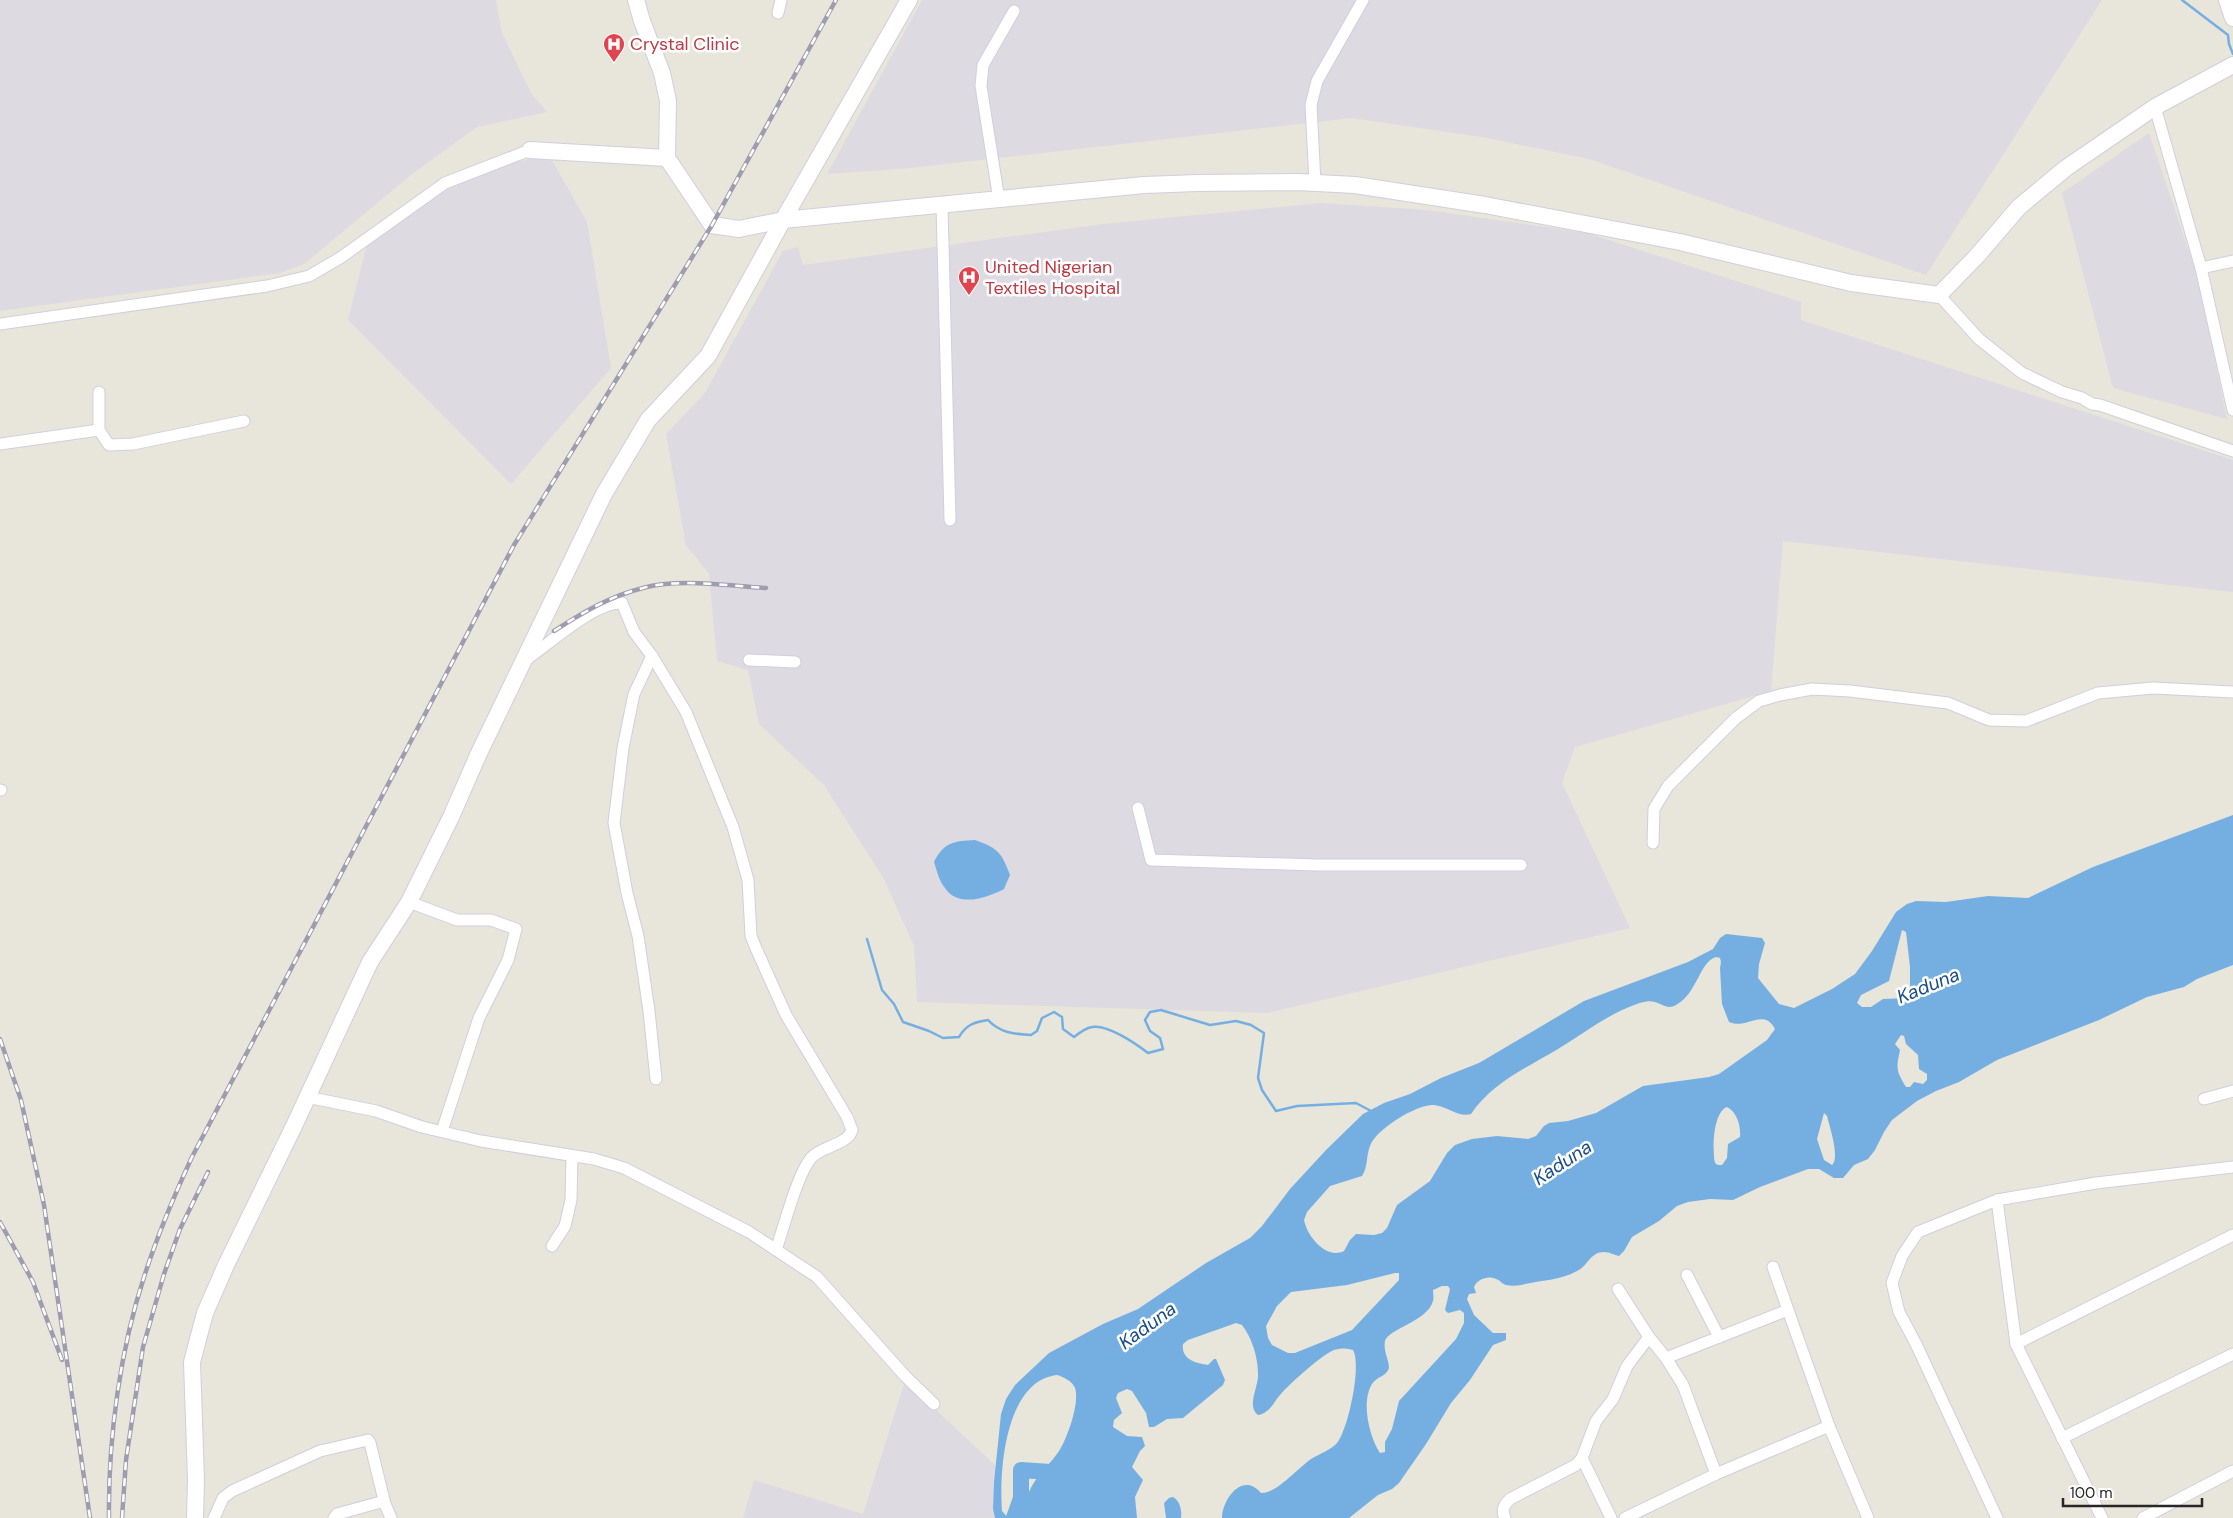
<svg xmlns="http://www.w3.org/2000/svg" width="2233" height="1518" font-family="'DM Sans',sans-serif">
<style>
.industrial{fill:#dddae1}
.water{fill:#75afe2;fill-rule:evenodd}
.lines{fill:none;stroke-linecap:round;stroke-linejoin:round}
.stream{stroke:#75afe2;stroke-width:2.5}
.river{stroke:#75afe2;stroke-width:16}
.street-casing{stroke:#cfcfdf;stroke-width:13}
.secondary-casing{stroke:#cfcfdf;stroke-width:18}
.street{stroke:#fff;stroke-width:11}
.secondary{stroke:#fff;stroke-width:16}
.rail-casing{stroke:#9e9db0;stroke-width:4.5}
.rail{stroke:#fff;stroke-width:2.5;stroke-dasharray:8;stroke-linecap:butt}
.labels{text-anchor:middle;stroke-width:5;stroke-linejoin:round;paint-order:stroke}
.health-label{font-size:18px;fill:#be3a42;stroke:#fff;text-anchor:start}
.water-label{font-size:19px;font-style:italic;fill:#194c89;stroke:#fff}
</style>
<rect width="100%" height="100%" fill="#e8e5da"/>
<g class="industrial">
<polygon points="0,0 496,0 502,33 531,93 547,112 477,127 412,174 304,264 280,273 0,311"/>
<polygon points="922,0 2102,0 1926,275 1589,159 1488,138 1352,118 910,168 827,174"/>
<polygon points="2149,133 2198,279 2227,419 2113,388 2062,193"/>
<polygon points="549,155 587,222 611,368 511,484 348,320 368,240 446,177"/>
<polygon points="1321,203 1426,210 1587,233 1801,302 1801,320 2233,460 2233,592 1783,541 1771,691 1575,747 1562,783 1630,928 1267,1013 917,1002 914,946 884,879 824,785 759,724 748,670 717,661 709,574 686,545 666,434 705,393 783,251 798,247 803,265 1103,224"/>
<polygon points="905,1381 996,1466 993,1509 995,1518 743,1518 754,1480 863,1514"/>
</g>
<g class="water">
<path d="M2233,815V965L2197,979L2184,987L2147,997L2099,1020L1997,1060L1959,1082L1936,1091L1917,1101L1892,1120L1884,1132L1875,1150L1868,1159L1854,1165L1843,1178H1834L1819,1169H1808L1760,1187L1733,1200L1710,1199L1688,1202L1677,1206L1659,1221L1632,1237L1624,1251L1619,1256C1614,1255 1610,1252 1604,1252C1590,1252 1588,1266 1577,1271C1561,1280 1543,1280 1525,1284C1520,1286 1512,1286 1506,1285C1502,1284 1500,1280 1496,1279C1489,1275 1477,1279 1474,1287L1476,1293L1469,1294L1467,1299L1474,1315L1493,1333H1506V1340L1493,1345L1470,1380L1451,1403L1426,1444L1399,1483L1392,1489L1378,1495L1349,1518H1222C1222,1499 1243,1471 1261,1493C1276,1494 1298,1468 1311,1459C1319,1454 1331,1450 1337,1443C1348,1430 1362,1365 1353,1350C1347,1348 1341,1348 1334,1350C1324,1353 1288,1385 1280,1395C1273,1403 1270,1413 1258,1415C1246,1406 1259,1386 1258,1374C1258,1357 1252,1338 1242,1325L1236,1323L1188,1340L1183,1344C1181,1360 1196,1363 1208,1365L1214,1359H1216L1225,1380L1223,1385L1183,1418L1167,1419L1154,1427H1149L1146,1413L1132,1391L1127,1389L1118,1393L1116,1398L1122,1413L1114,1420L1113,1427L1127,1436L1142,1437L1145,1446L1140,1451L1132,1467L1143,1480L1135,1497L1137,1518H995L993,1509L994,1482L1001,1414L1006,1399L1015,1385L1049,1353L1103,1324L1138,1309L1206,1263L1250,1238L1262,1226L1290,1189L1326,1150L1363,1114L1384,1103L1410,1094L1441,1078L1479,1063L1584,1001L1688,962L1713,949L1720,938L1726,934L1762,938L1765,943L1759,964L1758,978L1779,1004L1794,1008L1832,989L1855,974L1872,951L1896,912L1907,904L1916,901L1946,902L1988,896L2028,898L2093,867ZM1902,930L1906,932L1910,967V996L1907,998L1883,999L1871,1007H1862L1857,1003L1861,995L1889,981ZM1716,957L1720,958L1721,962L1720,968L1722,1004L1729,1022C1746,1030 1764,1007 1775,1029L1767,1040L1719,1074L1709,1077L1643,1086L1596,1113L1568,1121L1549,1123L1544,1126L1536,1136L1528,1139L1497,1136L1472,1139L1455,1145L1447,1153L1430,1181L1397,1205L1387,1228L1382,1233L1374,1235L1356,1234L1350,1240L1344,1251C1326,1260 1307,1236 1304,1220L1307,1212L1330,1186L1362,1176C1368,1167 1366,1156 1370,1146C1376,1129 1417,1104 1434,1105C1447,1106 1459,1118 1471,1114C1492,1083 1526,1068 1558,1049C1584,1033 1608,1014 1637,1004C1642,1002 1649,1000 1655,1002C1663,1004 1667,1010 1676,1005C1698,993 1699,962 1716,957ZM1901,1035L1904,1036L1906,1044L1918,1055L1919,1069L1927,1074V1080L1923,1084L1914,1082L1910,1087H1906C1896,1070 1896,1069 1900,1050L1895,1044ZM1727,1107C1737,1112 1741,1126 1740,1137L1728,1144L1727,1158L1722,1165H1718L1715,1163C1712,1150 1713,1112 1727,1107ZM1824,1113L1827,1116C1830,1128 1840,1158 1832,1165L1824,1160L1817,1139ZM1395,1273H1399V1280L1352,1330L1295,1353H1288L1272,1345L1268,1338L1266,1326L1277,1306L1291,1292L1347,1285ZM1442,1286H1448L1450,1289L1445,1310L1448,1313L1460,1310L1464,1313V1323L1456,1339L1399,1401L1392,1429L1385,1442V1452L1380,1453C1369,1436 1361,1402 1372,1384C1377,1376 1386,1377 1389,1368C1389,1359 1383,1351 1385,1341C1388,1329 1428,1321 1433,1301C1434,1298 1433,1293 1433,1290ZM1057,1375C1064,1377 1072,1381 1075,1388C1080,1403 1067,1439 1059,1451C1052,1462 1042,1470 1035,1481C1026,1494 1024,1512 1008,1518L1002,1511C999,1471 1005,1381 1057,1375Z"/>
<path d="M975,840C998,848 1002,853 1010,875L1004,889C987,898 958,908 945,888C939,881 937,871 934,862C944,842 954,841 975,840Z"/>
<path d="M1173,1497C1180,1501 1182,1510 1181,1518H1166L1164,1503L1169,1498Z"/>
</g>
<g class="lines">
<g class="stream">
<polyline points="2182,0 2228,35 2229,44 2233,54"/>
<path d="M867,939L882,990L894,1004L903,1022L929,1031L943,1038L959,1037C966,1025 974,1022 988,1020C1000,1033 1014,1034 1031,1035L1037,1031L1042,1018L1054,1012L1062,1017L1063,1029L1074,1037C1079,1033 1086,1028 1092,1027C1107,1024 1135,1043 1148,1053L1163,1049L1160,1038L1150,1031L1145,1020L1150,1012L1161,1010L1210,1025L1236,1021L1251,1025L1264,1033L1258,1078L1262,1090L1276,1111L1297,1106L1356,1103L1371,1111"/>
</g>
<polyline class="river" points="1014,1518 1021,1498 1021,1470 1065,1473"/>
<g class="street-casing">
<g id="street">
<polyline points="778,13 781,0"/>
<polyline points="2155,107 2201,268 2233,261"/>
<polyline points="1315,183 1311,105 1317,81 1363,0"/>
<polyline points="999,200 981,86 983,65 1014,11"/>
<polyline points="942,205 950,520"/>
<polyline points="2201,268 2233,410"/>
<polyline points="1939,295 1979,339 2022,373 2062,392 2082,398 2092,404 2100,405 2233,451"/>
<polyline points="0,324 267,286 309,276 340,258 445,183 530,150"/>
<polyline points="99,392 99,430 109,445 133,444 244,421"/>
<polyline points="0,444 99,430"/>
<polyline points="652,656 634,694 623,748 614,823 627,893 638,936 649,1011 656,1079"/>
<polyline points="749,660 795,662"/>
<path d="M524,661C547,646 595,601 622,603L634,632L652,656L686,712L733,827L748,880L751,936L755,946L786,1015L847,1117L852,1130C848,1145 821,1146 811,1158C797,1175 784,1227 776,1250"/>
<polyline points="0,790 1,790"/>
<polyline points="1138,808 1151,860 1317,865 1521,865"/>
<polyline points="1653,843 1654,809 1668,786 1736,718 1759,701 1780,695 1812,689 1850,691 1948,703 1989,720 2026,721 2098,693 2153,688 2233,692"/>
<polyline points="409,902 457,920 491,920 516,929 508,960 479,1018 442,1131"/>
<polyline points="307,1097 376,1111 422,1127 481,1141 594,1159 624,1168 749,1232 817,1277 905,1376 934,1404"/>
<polyline points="2204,1099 2233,1091"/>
<polyline points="1997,1200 2016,1344 2233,1235"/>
<polyline points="552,1246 565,1226 571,1200 572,1156"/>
<polyline points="1773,1267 1788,1310"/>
<polyline points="1687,1275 1719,1337"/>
<polyline points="1618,1289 1649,1337 1666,1358 1683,1385 1716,1474"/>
<polyline points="2016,1344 2102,1518"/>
<polyline points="1666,1358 1788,1310 1829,1426 1868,1518"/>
<polyline points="2062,1438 2233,1354"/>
<polyline points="1582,1458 1611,1518"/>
<polyline points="214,1518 223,1498 232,1491 320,1451 368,1440 370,1443 385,1504 391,1518"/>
<polyline points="334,1518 337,1514 381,1502 385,1504"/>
<path d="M1505,1518C1501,1510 1504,1505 1510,1499L1576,1465L1582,1458L1596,1421L1613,1399L1627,1366L1649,1337"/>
<polyline points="1625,1518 1716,1474 1829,1426"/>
<polyline points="1997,1518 1916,1344 1899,1312 1892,1283 1902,1256 1918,1232 1997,1200 2096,1183 2233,1167"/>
<polyline points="2143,1518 2233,1471"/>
</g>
</g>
<g class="secondary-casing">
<g id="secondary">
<polyline points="636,0 642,21 662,73 668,101 667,158 712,225 739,229 783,220 1144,185 1197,183 1298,182 1355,185 1485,205 1680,242 1851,283 1939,295 1977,256 2019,207 2066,168 2155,107 2233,65"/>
<polyline points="2227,0 2233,18"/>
<polyline points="530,150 667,158"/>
<polyline points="195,1518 196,1480 192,1362 205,1313 226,1265 294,1126 370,962 409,902 451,817 479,753 604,494 648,420 708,356 783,220 909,0"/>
</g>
</g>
<use href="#street" class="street"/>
<use href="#secondary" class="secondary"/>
<g class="rail-casing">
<g id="rail">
<path d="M554,631C582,613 610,596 643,588C678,578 729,586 766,588"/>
<polyline points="0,1039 21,1100 44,1205 90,1518"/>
<polyline points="0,1222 33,1282 62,1360"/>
<path d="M109,1518C108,1439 120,1349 145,1274C158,1234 174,1196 192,1157L514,545L712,225L836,0"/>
<polyline points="122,1518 126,1460 143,1347 164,1274 180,1229 208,1172"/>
</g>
</g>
<use href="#rail" class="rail"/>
</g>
<defs>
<g id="hospital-pin" transform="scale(1.125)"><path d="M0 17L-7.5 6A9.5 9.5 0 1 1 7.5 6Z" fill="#e0444e" stroke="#fff"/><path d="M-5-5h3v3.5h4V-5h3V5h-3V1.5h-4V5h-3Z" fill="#fff"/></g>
</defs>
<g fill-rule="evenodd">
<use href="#hospital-pin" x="614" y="44"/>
<use href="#hospital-pin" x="969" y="277"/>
</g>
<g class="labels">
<g class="health-label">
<text x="630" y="50">Crystal Clinic</text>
<text x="985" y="273">United Nigerian<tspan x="985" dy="21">Textiles Hospital</tspan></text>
</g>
<g class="water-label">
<text transform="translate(1928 985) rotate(-22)" y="7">Kaduna</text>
<text transform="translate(1562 1162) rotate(-33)" y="7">Kaduna</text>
<text transform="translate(1147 1325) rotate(-36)" y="7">Kaduna</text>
</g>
</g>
<path d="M2063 1498v8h139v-8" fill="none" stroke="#272727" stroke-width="2.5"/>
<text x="2070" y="1498" font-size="15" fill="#272727" stroke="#ffffff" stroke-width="4" paint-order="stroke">100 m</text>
</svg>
